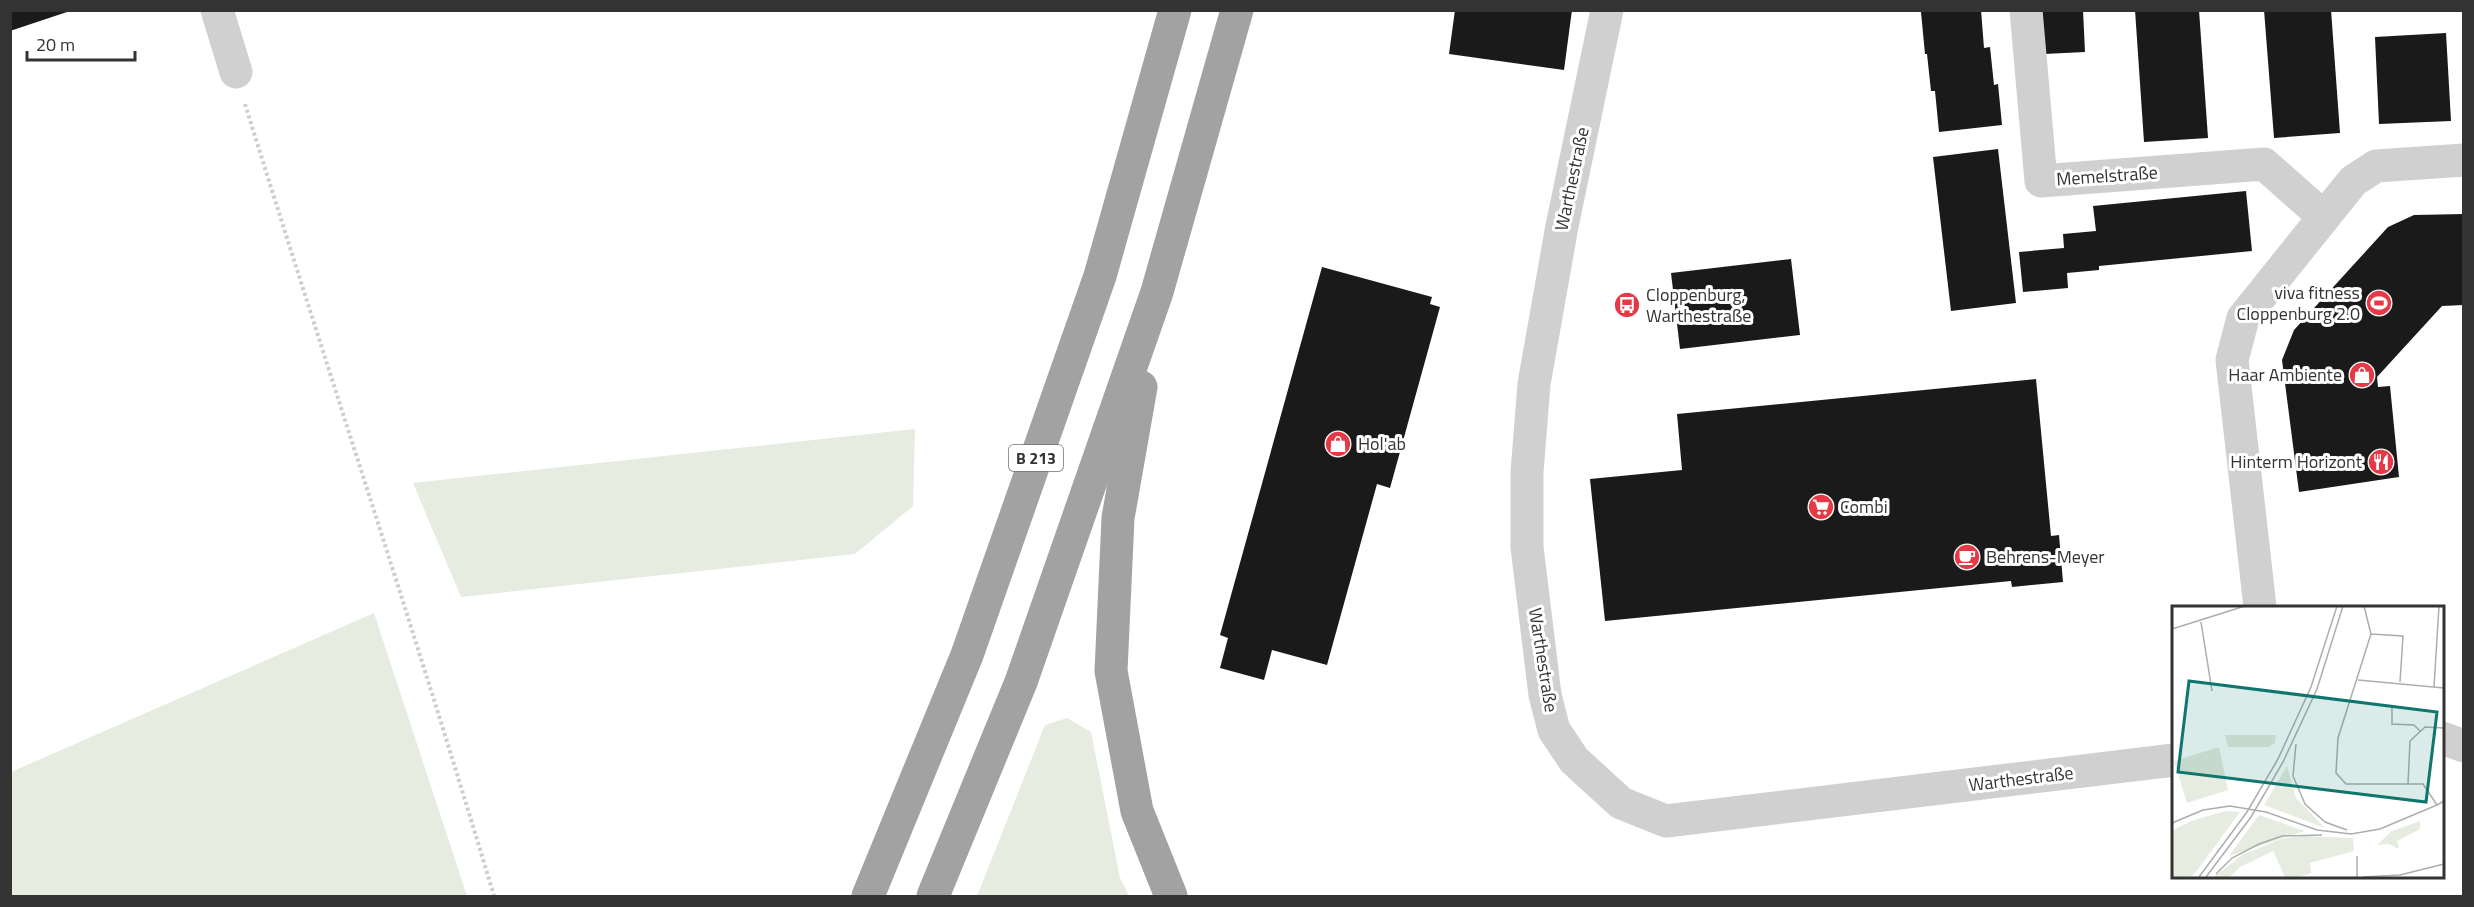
<svg xmlns="http://www.w3.org/2000/svg" width="2474" height="907" font-family="'Titillium Web',sans-serif">
<style>
.green{fill:#e6ecdf}
.building{fill:#1a1a1a}
.lines{fill:none;stroke-linecap:round;stroke-linejoin:round}
.path{stroke:#cdcdcd;stroke-width:4;stroke-dasharray:3 3;stroke-linecap:butt}
.minor{stroke:#d0d0d0;stroke-width:33}
.trunk{stroke:#a2a2a2;stroke-width:33}
.labels{text-anchor:middle;stroke-width:6;stroke-linejoin:round;paint-order:stroke}
.shield{fill:#fff;stroke:#707070;stroke-width:1.5}
.shield-label{font-size:16px;font-weight:bold;fill:#333}
.street-label{font-size:18px;fill:#333;stroke:#fff}
.poi-label{font-size:18px;fill:#333;stroke:#fff;text-anchor:start}
.inset-road{fill:none;stroke:#adadad;stroke-width:1.5}
.view{fill:#0f766e;fill-opacity:0.15;stroke:#0f766e;stroke-width:3}
.inset-edge{fill:none;stroke:#333;stroke-width:3}
</style>
<rect width="100%" height="100%" fill="#fff"/>
<g class="green">
<polygon points="915,429 913,506 855,554 461,597 413,483"/>
<polygon points="374,613 467,896 11,896 11,772"/>
<polygon points="1067,718 1091,732 1120,878 1129,896 977,896 1045,725"/>
</g>
<g class="building">
<polygon points="10,10 70,10 70,11 10,31"/>
<polygon points="1455,10 1572,10 1564,70 1449,54"/>
<polygon points="1981,10 1984,48 1990,47 1994,85 1998,84 2002,125 1939,132 1935,91 1931,91 1927,54 1925,54 1921,12"/>
<polygon points="2042,10 2083,10 2085,52 2044,54"/>
<polygon points="2135,10 2199,10 2208,138 2144,142"/>
<polygon points="2264,10 2331,10 2340,133 2274,138"/>
<polygon points="2446,33 2451,121 2379,124 2375,37"/>
<polygon points="1998,149 2016,303 1951,311 1933,157"/>
<polygon points="2246,191 2252,251 2099,266 2099,270 2067,273 2068,288 2023,292 2019,252 2064,248 2063,234 2096,231 2093,206"/>
<polygon points="2464,214 2464,305 2442,306 2377,377 2378,387 2390,386 2399,477 2299,492 2282,360 2294,330 2388,227 2414,215"/>
<polygon points="1791,259 1800,335 1680,349 1671,273"/>
<polygon points="1322,267 1432,297 1430,304 1440,307 1390,488 1377,484 1327,665 1272,650 1264,680 1220,668 1228,638 1220,635"/>
<polygon points="2036,379 2051,536 2059,535 2063,582 2012,587 2011,581 1605,621 1590,479 1682,470 1677,414"/>
</g>
<g class="lines">
<path class="path" d="M245,104C327,369 415,631 494,896"/>
<g class="minor">
<polyline points="217,10 236,72"/>
<polyline points="1607,10 1562,226 1534,384 1527,472 1527,547 1545,695 1554,730 1574,760 1621,803 1666,821 2174,760"/>
<polyline points="2026,10 2041,181 2264,164 2324,217"/>
<polyline points="2260,607 2232,360 2243,318 2353,181 2376,166 2464,160"/>
<polyline points="2442,738 2464,746"/>
</g>
<g class="trunk">
<polyline points="1141,387 1118,518 1111,671 1137,811 1171,896"/>
<polyline points="868,896 967,655 1100,276 1175,10"/>
<polyline points="933,896 1021,682 1157,292 1237,10"/>
</g>
</g>
<defs>
<g id="stadium-disc" transform="scale(1.35)"><circle r="9.5" fill="#e63946" stroke="#fff"/><path d="M0-5a6.5 5 0 1 0 0 10a6.5 5 0 1 0 0-10ZM-3.5-1.8h7v3.6h-7Z" fill="#fff"/></g>
<g id="bus-disc" transform="scale(1.35)"><circle r="9.5" fill="#e63946" stroke="#fff"/><path d="M-5-6H5V4H4V6H2V4H-2V6H-4V4H-5ZM-3.5-4V0h7V-4ZM-3.5 1.2v1.5H-2V1.2ZM2 1.2v1.5H3.5V1.2Z" fill="#fff"/></g>
<g id="shop-disc" transform="scale(1.35)"><circle r="9.5" fill="#e63946" stroke="#fff"/><path d="M-5-2.5h2.3a2.7 3.5 0 0 1 5.4 0H5L5.5 6h-11ZM-1.5-2.5h3a1.5 2.3 0 0 0-3 0Z" fill="#fff"/></g>
<g id="restaurant-disc" transform="scale(1.35)"><circle r="9.5" fill="#e63946" stroke="#fff"/><path d="M-5-6h1v4h1v-4h1v4h1v-4h1v5L-1.5 .5V6h-2V.5L-5-1ZM5-6V6H3V1.5H1.5Q1.5-4 5-6Z" fill="#fff"/></g>
<g id="supermarket-disc" transform="scale(1.35)"><circle r="9.5" fill="#e63946" stroke="#fff"/><path d="M-6-5.5h2.5l.6 2H6L4.5 2H-2.5L-4.4-4H-6ZM-1.5 3.2a1.3 1.3 0 1 0 .1 0ZM3 3.2a1.3 1.3 0 1 0 .1 0Z" fill="#fff"/></g>
<g id="cafe-disc" transform="scale(1.35)"><circle r="9.5" fill="#e63946" stroke="#fff"/><path d="M-5.5-4.5H6V0H3Q3 3.5 0 3.5H-2.5Q-5.5 3.5-5.5 0ZM3-3.2v2h1.7v-2ZM-6 4.5H4V6H-6Z" fill="#fff"/></g>
</defs>
<g fill-rule="evenodd">
<use href="#stadium-disc" x="2379" y="303"/>
<use href="#bus-disc" x="1627" y="305"/>
<use href="#shop-disc" x="2362" y="375"/>
<use href="#shop-disc" x="1338" y="444"/>
<use href="#restaurant-disc" x="2381" y="462"/>
<use href="#supermarket-disc" x="1821" y="507"/>
<use href="#cafe-disc" x="1967" y="557"/>
</g>
<g class="labels">
<rect class="shield" x="1009" y="445" width="54" height="26" rx="4.5"/>
<g class="shield-label">
<text x="1036" y="464">B 213</text>
</g>
<g class="street-label">
<text transform="translate(2107 176) rotate(-4)" y="6">Memelstraße</text>
<text transform="translate(1572 179) rotate(-78)" y="6">Warthestraße</text>
<text transform="translate(1543 660) rotate(81)" y="6">Warthestraße</text>
<text transform="translate(2021 779) rotate(-7)" y="6">Warthestraße</text>
</g>
<g class="poi-label">
<text x="2360" y="299" text-anchor="end">viva fitness<tspan x="2360" dy="21">Cloppenburg 2.0</tspan></text>
<text x="1646" y="301">Cloppenburg,<tspan x="1646" dy="21">Warthestraße</tspan></text>
<text x="2342" y="381" text-anchor="end">Haar Ambiente</text>
<text x="1358" y="450">Hol'ab</text>
<text x="2362" y="468" text-anchor="end">Hinterm Horizont</text>
<text x="1840" y="513">Combi</text>
<text x="1986" y="563">Behrens-Meyer</text>
</g>
</g>
<g transform="translate(2172 606)">
<rect width="272" height="272" fill="#fff"/>
<path d="M53,129H104L103,137L96,141H56ZM47,141L56,184L15,197L2,155ZM115,160L124,192L153,222L92,199ZM53,205L68,206L24,266L18,271H0V225L19,215ZM87,209L133,225L57,250ZM248,215V223L225,235L227,243L217,238L205,239L220,225ZM132,230L181,232L182,245L138,257L139,267L127,271H113L101,245L68,261L58,271H42L70,249L109,233Z" fill="#e6ecdf"/>
<path class="inset-road" d="M192,0L199,28L166,132L164,167L174,178H251L265,199L272,195M29,16L40,85M0,23L73,0M199,28L231,30L228,76M186,74L272,82M262,81L267,0M220,99V118L242,119L248,125M124,138L121,170L133,198L153,216L175,224M236,178L238,135L253,121L272,122M0,217L31,204L58,200L94,206L145,224L179,228L208,223L265,199M44,268L60,252L87,238L110,230L150,229M27,271L75,206L106,153L139,81L165,0M34,271L79,211L111,156L145,83L171,0M185,271V250M191,271L228,269L272,258"/>
<path class="view" d="M17,75L265,106L254,196L6,166Z"/>
<rect width="272" height="272" class="inset-edge"/>
</g>
<rect width="2474" height="907" fill="none" stroke="#333333" stroke-width="24"/>
<path d="M27 51v9h108v-9" fill="none" stroke="#333333" stroke-width="3"/>
<text x="36" y="51" font-size="18" fill="#333333" stroke="#ffffff" stroke-width="4.5" paint-order="stroke">20 m</text>
</svg>
